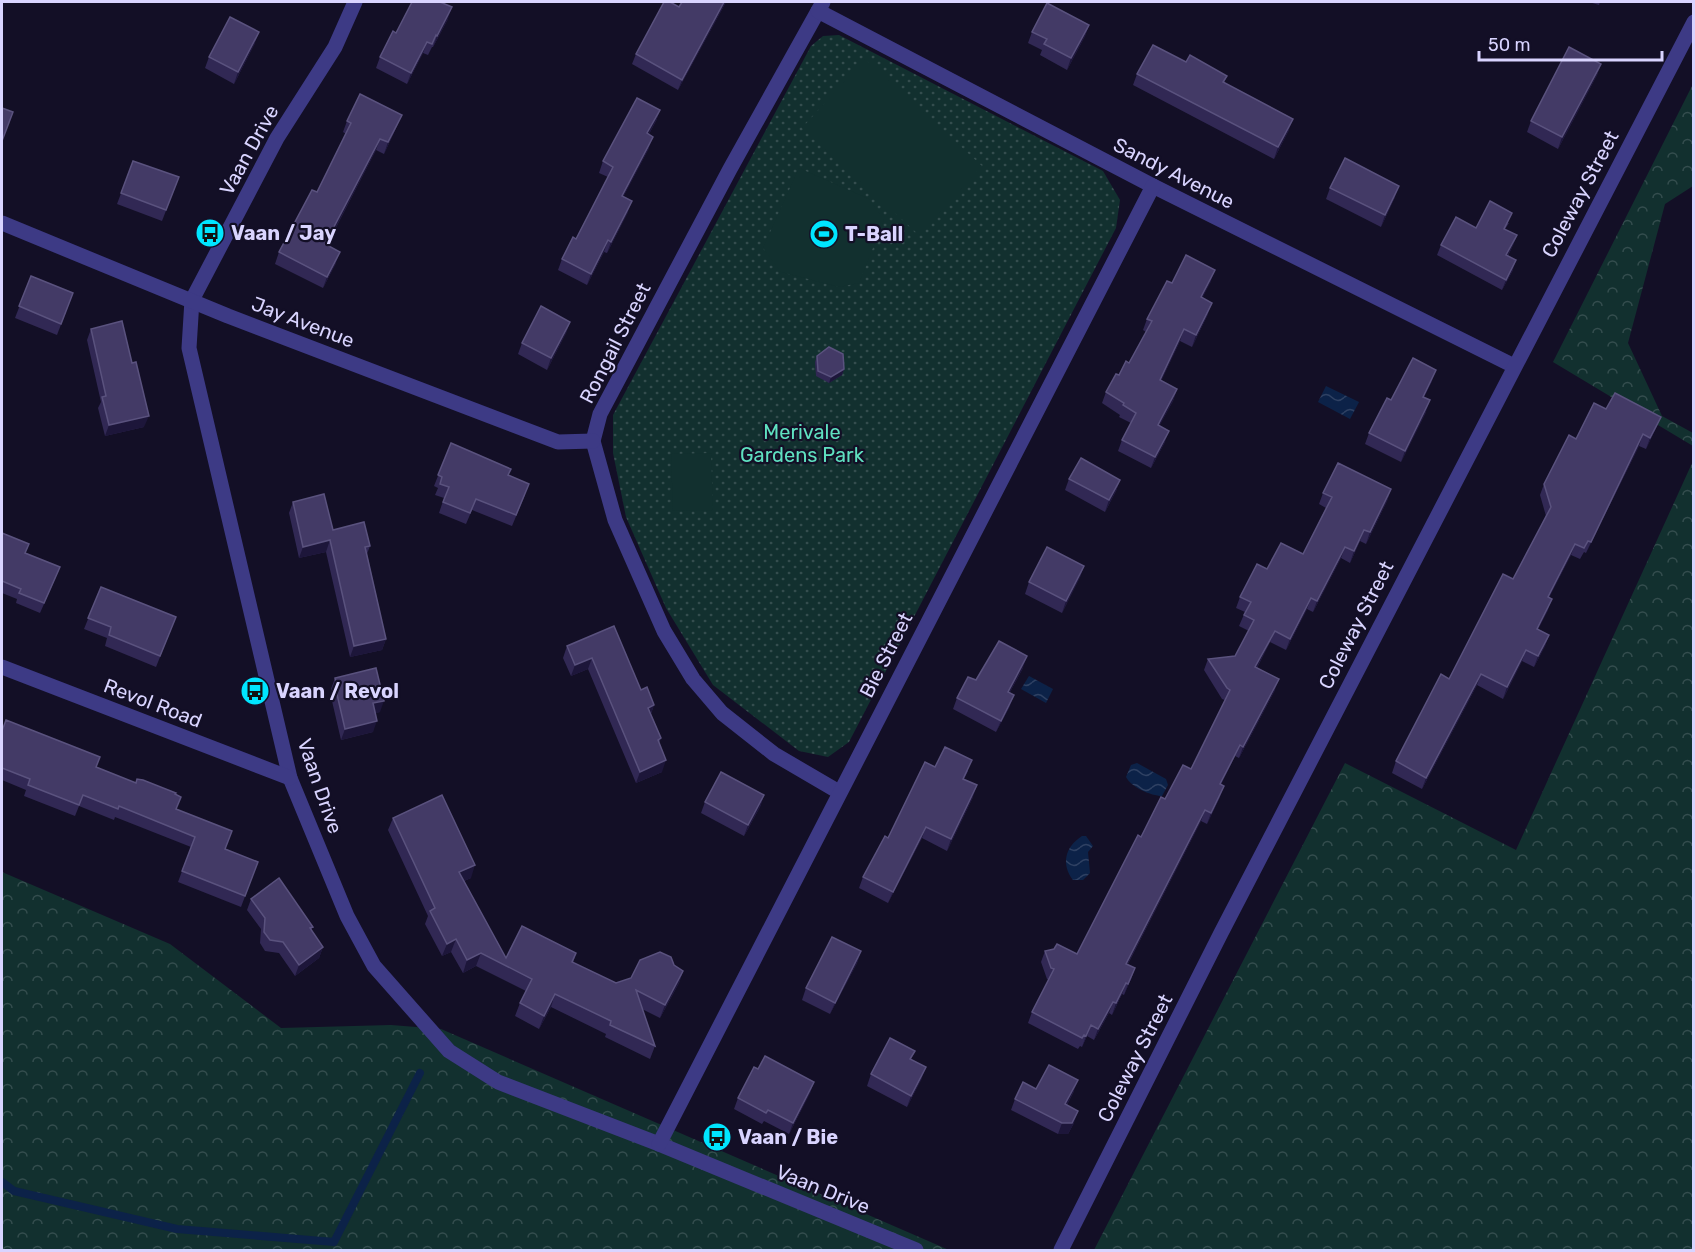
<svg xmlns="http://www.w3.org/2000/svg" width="1695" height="1252" font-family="Rubik,sans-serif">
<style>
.forest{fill:url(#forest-crowns)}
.park{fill:url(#park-dots)}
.pitch{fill:#12302f}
.water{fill:url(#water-waves)}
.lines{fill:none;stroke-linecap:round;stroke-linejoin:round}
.stream{stroke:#0c2248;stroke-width:8}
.minor{stroke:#3d3a85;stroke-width:15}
.wall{fill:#312854}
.shaded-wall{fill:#1d163a}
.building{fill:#433a66;stroke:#5a527e;stroke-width:1.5}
.labels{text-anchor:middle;stroke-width:4.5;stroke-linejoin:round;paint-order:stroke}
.street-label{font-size:20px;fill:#d9d4ff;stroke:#130f26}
.poi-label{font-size:20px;font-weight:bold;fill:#d9d4ff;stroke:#130f26;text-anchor:start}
.park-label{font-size:20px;fill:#5fe0c0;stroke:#130f26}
</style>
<defs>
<pattern id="forest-crowns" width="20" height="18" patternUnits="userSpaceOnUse" patternTransform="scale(1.5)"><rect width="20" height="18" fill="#12302f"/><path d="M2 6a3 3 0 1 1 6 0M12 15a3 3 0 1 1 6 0" fill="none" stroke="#344d4e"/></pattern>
<pattern id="park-dots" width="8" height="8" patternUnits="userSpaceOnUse" patternTransform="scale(1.5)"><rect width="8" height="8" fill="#12302f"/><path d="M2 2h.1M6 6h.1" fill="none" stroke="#344d4e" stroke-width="1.8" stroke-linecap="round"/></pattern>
<pattern id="water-waves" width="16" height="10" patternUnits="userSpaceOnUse" patternTransform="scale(1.5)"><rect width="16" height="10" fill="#0c2248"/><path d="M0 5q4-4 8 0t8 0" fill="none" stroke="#2f4163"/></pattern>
</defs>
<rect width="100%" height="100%" fill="#130f26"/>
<g class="forest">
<polygon points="1693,84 1693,186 1665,204 1628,343 1662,416 1693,433 1693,446 1553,362"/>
<polygon points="1693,461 1693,1250 1094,1250 1345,763 1516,850"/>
<polygon points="2,872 170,944 281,1028 391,1025 441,1029 949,1250 2,1250"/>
</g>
<polygon class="park" points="839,35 1103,171 1120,200 1116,228 849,742 828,757 799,751 713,685 666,608 626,517 613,453 613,415 811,46 823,36"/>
<g class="pitch">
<polygon points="865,59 982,166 919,235 802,128"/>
<polygon points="799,168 869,199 884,220 859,283 839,287 781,272 763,248"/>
<polygon points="711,453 713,510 673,511 671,454"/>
</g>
<g class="water">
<polygon points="1326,386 1359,402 1350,419 1318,402"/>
<polygon points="1029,676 1053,689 1046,703 1021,689"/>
<path d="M1137,763L1166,779L1168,785L1162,796C1151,796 1131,787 1126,777L1131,765Z"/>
<path d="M1082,836H1086L1093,846L1088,852L1090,873L1083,880H1073C1061,864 1065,847 1082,836Z"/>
</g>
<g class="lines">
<polyline class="stream" points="2,1182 14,1191 177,1229 334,1242 420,1073"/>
<g class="minor">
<polyline points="355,2 335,47 277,138 192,300 189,348 290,778 347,916 374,966 449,1051 498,1082 659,1144 916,1250"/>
<polyline points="823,2 730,169 600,414 593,441 615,520 664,631 693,679 722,713 774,754 839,792"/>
<polyline points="818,11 1153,186 1514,366"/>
<polyline points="2,223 228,316 558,442 593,441"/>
<polyline points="2,667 290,778"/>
<polyline points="659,1144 1153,186"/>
<polyline points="1061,1250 1221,933 1694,22"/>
</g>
</g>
<g class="wall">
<polygon points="726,2 678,90 632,64 636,54"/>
<polygon points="1589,2 1600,2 1599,5"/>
<polygon points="448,19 433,47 432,47 428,55 423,53 407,84 376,68 380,57 396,33"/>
<polygon points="1089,25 1085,36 1067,70 1040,55 1042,50 1028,43 1032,32"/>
<polygon points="255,43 234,84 205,68 209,57"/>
<polygon points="1186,62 1227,76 1224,83 1289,130 1274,159 1133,85 1137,74"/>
<polygon points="1601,64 1597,75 1558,149 1527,132 1531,121"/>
<polygon points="660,110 656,121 649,134 649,148 623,197 628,212 607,253 604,252 587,285 558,270 562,259 576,239 608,177 599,173 603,161"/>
<polygon points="402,115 397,126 384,154 376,150 327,245 336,263 323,288 275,264 279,252 317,192 346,134 343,132 347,121"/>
<polygon points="133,161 179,177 162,221 117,204"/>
<polygon points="1330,188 1395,197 1381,227 1326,199"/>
<polygon points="1509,223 1505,229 1517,235 1513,245 1508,256 1513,270 1502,290 1437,255 1441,245 1476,228"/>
<polygon points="31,276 73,293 57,335 15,318"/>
<polygon points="1211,281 1202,298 1208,314 1192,347 1180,341 1161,381 1177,389 1173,401 1159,426 1165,442 1151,468 1118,451 1122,440 1131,423 1119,417 1120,415 1102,403 1106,392 1119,375 1129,363 1146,332 1143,330 1147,319 1172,283"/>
<polygon points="570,322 566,333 547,370 518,354 522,343"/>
<polygon points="91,329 144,427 105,436 98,408 101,402 87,340"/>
<polygon points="817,356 844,369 842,375 829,383 816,376 815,362"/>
<polygon points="1432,381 1424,397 1426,412 1401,462 1365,444 1369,433 1391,400"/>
<polygon points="1606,409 1661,417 1656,428 1646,449 1639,446 1586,553 1584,552 1580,559 1571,555 1549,597 1548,610 1538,629 1549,635 1545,646 1534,667 1522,661 1503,699 1477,685 1422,789 1392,773 1396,761 1513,579 1546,516 1540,495 1544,484 1576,439"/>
<polygon points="451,443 508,475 525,495 512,526 472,510 466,524 439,513 444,498 435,495 438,488 434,486"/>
<polygon points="1069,479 1120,480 1116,491 1105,512 1065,490"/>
<polygon points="1391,489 1387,501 1366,544 1360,541 1350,563 1341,558 1313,612 1307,609 1286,650 1270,642 1257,668 1275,690 1239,758 1235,756 1221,784 1220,797 1207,824 1201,821 1128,964 1135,968 1131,979 1124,995 1122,994 1112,1015 1109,1013 1094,1040 1087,1036 1082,1047 1080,1046 1078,1049 1028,1023 1032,1012 1049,980 1047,979 1041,962 1045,951 1077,954 1141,837 1165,799 1191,769 1225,700 1222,699 1204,670 1208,659 1235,656 1249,631 1239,626 1245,612 1236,608 1240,597 1267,569 1303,554 1326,508 1319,504 1323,493"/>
<polygon points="293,502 333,530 370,546 367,554 386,639 382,650 350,657 326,552 299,558 289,513"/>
<polygon points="2,533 25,553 56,577 40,613 16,603 17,599 2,593"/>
<polygon points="1084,566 1080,577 1062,613 1025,594 1029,582"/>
<polygon points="101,587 176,617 156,667 105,646 107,638 84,629"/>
<polygon points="614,626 641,690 654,705 651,714 661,738 659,743 662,772 636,783 588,669 571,676 563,658 567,646"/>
<polygon points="1023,668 1010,692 1010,706 996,732 953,709 957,698 976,680"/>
<polygon points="335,678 380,712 375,713 373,732 341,740 332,701 333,697 331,689"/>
<polygon points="2,731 136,783 175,794 176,809 225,849 258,862 241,907 178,882 191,847 115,817 114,820 79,806 75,816 24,796 26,790 2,780"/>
<polygon points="935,767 968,771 964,779 973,797 947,851 922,838 888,903 859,888 863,877"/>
<polygon points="764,795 760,807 744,836 701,813 705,802"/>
<polygon points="393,818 471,878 464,881 506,958 576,953 573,963 616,983 674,965 683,971 679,983 660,1018 642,1009 655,1046 650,1059 605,1037 606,1034 551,1007 539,1029 515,1016 520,1003 526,991 476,966 463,973 451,952 442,956 425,924 428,916 388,830"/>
<polygon points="251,899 313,927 311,930 323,947 319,958 295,976 279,953 265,951 260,943 261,929 247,910"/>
<polygon points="861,951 857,963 830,1014 802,1000 806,988"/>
<polygon points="915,1051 911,1059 922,1078 907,1107 867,1086 871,1074"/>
<polygon points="758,1069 814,1082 810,1093 789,1134 764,1121 762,1124 734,1109 738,1098"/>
<polygon points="1036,1089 1074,1091 1067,1105 1074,1123 1068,1134 1058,1134 1011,1110 1015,1099"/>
</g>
<g class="shaded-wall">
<polygon points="724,2 726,2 678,90 682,80"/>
<polygon points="452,7 448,19 433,47 437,36"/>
<polygon points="1089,25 1085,36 1067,70 1071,58"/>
<polygon points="259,32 255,43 234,84 238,72"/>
<polygon points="427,42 423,53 407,84 411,73"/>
<polygon points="1601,64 1597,75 1558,149 1562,137"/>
<polygon points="660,110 656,121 643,145 647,133"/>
<polygon points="402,115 397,126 384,154 388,142"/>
<polygon points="1293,119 1289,130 1274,159 1278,147"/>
<polygon points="653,137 649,148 618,207 622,196"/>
<polygon points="380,139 376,150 321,256 325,244"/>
<polygon points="1399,186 1395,197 1381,227 1385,215"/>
<polygon points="632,201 628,212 607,253 611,242"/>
<polygon points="1517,235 1513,245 1503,265 1506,255"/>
<polygon points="608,240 604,252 587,285 591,274"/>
<polygon points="340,252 336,263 323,288 327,277"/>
<polygon points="1516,260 1513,270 1502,290 1506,280"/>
<polygon points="1215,270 1211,281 1197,309 1201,297"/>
<polygon points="1212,303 1208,314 1192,347 1196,335"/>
<polygon points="570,322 566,333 547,370 551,358"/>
<polygon points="1184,329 1180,341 1156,392 1160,380"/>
<polygon points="844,369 842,375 829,383 831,377"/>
<polygon points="1436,370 1432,381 1419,408 1423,397"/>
<polygon points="1177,389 1173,401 1154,436 1158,425"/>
<polygon points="1430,400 1426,412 1401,462 1405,451"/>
<polygon points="149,416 144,427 105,436 109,425"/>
<polygon points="1661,417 1656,428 1646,449 1650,438"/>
<polygon points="1169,431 1165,442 1151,468 1155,457"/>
<polygon points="1643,434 1639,446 1586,553 1591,542"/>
<polygon points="1120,480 1116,491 1105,512 1109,500"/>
<polygon points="1391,489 1387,501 1366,544 1370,532"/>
<polygon points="1364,530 1360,541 1350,563 1354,551"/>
<polygon points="330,540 326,552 299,558 303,547"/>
<polygon points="1575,544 1571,555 1544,608 1548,597"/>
<polygon points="1345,547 1341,558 1313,612 1317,601"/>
<polygon points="1084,566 1080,577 1062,613 1066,601"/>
<polygon points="1311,598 1307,609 1286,650 1290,639"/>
<polygon points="1552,599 1548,610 1533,640 1537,629"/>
<polygon points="1275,631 1270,642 1251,679 1255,667"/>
<polygon points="1549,635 1545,646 1534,667 1538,656"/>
<polygon points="386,639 382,650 350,657 354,646"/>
<polygon points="1526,650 1522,661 1503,699 1507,687"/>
<polygon points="1027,656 1023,668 1004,703 1008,692"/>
<polygon points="592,658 588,669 571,676 575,665"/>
<polygon points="1481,674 1477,685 1422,789 1426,778"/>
<polygon points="1279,679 1275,690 1239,758 1243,747"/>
<polygon points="1014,695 1010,706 996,732 1001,721"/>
<polygon points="384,701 380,712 368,715 373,703"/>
<polygon points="654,705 650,716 648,708"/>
<polygon points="377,721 373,732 341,740 345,729"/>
<polygon points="1240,745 1235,756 1216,795 1220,784"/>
<polygon points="666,760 662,772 636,783 640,772"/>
<polygon points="977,785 973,797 947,851 951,839"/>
<polygon points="1224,786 1220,797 1207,824 1211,813"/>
<polygon points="764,795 760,807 744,836 748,825"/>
<polygon points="1205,810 1201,821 1122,975 1126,964"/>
<polygon points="926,827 922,838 888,903 893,892"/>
<polygon points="475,865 471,878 455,885 459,872"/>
<polygon points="456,939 451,952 442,956 447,944"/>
<polygon points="323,947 319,958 295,976 299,965"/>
<polygon points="861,951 857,963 830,1014 835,1003"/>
<polygon points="481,953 476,966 463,973 467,960"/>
<polygon points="1135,968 1131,979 1124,995 1128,984"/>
<polygon points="683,971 679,983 660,1018 665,1005"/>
<polygon points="1126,983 1122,994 1112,1015 1116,1003"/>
<polygon points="555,994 551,1007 539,1029 544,1016"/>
<polygon points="1113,1002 1109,1013 1094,1040 1098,1029"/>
<polygon points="1091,1025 1087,1036 1082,1047 1086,1036"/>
<polygon points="926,1067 922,1078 907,1107 911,1096"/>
<polygon points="1078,1080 1074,1091 1061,1116 1065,1104"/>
<polygon points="814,1082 810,1093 789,1134 793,1123"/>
<polygon points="1078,1111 1074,1123 1068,1134 1058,1134 1062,1123"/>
</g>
<g class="building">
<polygon points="412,2 440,2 452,7 437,36 436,35 432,44 427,42 411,73 380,57 393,31 396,33"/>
<polygon points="664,2 670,2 679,7 682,2 724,2 682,80 636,54"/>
<polygon points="1047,3 1089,25 1071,58 1044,44 1047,39 1032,32"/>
<polygon points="230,17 259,32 238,72 209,57"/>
<polygon points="1153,45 1186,62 1190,55 1227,76 1223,82 1293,119 1278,147 1137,74"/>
<polygon points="1569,47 1601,64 1562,137 1531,121"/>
<polygon points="360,94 402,115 388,142 380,139 325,244 340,252 327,277 279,252 312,190 317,192 351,123 347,121"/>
<polygon points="637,98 660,110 647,133 653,137 622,196 632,201 611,242 608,240 591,274 562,259 573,237 576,239 613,167 603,161"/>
<polygon points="2,108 13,112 2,141"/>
<polygon points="1345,158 1399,186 1385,215 1330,188"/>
<polygon points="133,161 179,177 166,210 121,193"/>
<polygon points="1490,201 1512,213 1504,229 1517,235 1506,255 1516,260 1506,280 1441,245 1456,217 1476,228"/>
<polygon points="1186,255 1215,270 1201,297 1212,303 1196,335 1184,329 1160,380 1177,389 1158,425 1169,431 1155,457 1122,440 1136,413 1123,405 1124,403 1106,392 1116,374 1119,375 1126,361 1129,363 1152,321 1147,319 1167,281 1172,283"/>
<polygon points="31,276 73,293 61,324 19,306"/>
<polygon points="541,306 570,322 551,358 522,343"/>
<polygon points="122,321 132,363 136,362 149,416 109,425 102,397 106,396 91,329"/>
<polygon points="829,347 843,354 844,369 831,377 818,371 817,356"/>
<polygon points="1413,358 1436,370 1423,397 1430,400 1405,451 1369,433 1387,398 1391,400"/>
<polygon points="1615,393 1661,417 1650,438 1643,434 1591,542 1588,541 1584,548 1575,544 1548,597 1552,599 1537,629 1549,635 1538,656 1526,650 1507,687 1481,674 1426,778 1396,761 1441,674 1449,679 1503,574 1513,579 1551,507 1544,484 1569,435 1576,439 1594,403 1606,409"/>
<polygon points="451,443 511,469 508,475 529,484 516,515 476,499 470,513 443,502 449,487 440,484 442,477 438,475"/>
<polygon points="1081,458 1120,480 1109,500 1069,479"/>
<polygon points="1338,463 1391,489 1370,532 1364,530 1354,551 1345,547 1317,601 1311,598 1290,639 1275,631 1255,667 1279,679 1243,747 1240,745 1220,784 1224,786 1211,813 1205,810 1126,964 1135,968 1128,984 1126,983 1116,1003 1113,1002 1098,1029 1091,1025 1086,1036 1084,1035 1082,1038 1032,1012 1054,969 1051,968 1045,951 1054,949 1057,944 1077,954 1138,835 1141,837 1161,797 1165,799 1183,765 1191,769 1230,690 1227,688 1208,659 1235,656 1254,620 1244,615 1251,602 1240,597 1257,564 1267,569 1281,543 1303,554 1332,497 1323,493"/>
<polygon points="324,494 333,530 364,522 370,546 365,547 386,639 354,646 330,540 303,547 293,502"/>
<polygon points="2,533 29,544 25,553 60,567 44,603 19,593 21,589 2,581"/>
<polygon points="1047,547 1084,566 1066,601 1029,582"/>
<polygon points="101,587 176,617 160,656 109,635 111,627 88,618"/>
<polygon points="614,626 641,690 647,687 654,705 648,708 661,738 658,740 666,760 640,772 592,658 575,665 567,646"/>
<polygon points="999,641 1027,656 1008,692 1014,695 1001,721 957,698 968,677 976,680"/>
<polygon points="376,668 384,701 373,703 377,721 345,729 336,690 338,690 335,678"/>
<polygon points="6,720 100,757 96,767 136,783 137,779 143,780 176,793 175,794 181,797 176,809 232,831 225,849 258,862 245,896 182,871 195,837 119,806 118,809 83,795 79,805 28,785 30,779 2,768 2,731"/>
<polygon points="945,747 972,760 963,779 977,785 951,839 926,827 893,892 863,877 885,836 888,838 925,762 935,767"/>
<polygon points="721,772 764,795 748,825 705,802"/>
<polygon points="442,795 475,865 459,872 506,958 522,926 576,953 572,962 616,983 631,978 640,960 660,952 671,957 674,965 683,971 665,1005 636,990 655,1046 610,1025 611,1021 555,994 544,1016 520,1003 532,979 481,953 467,960 456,939 447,944 430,911 435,908 393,818"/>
<polygon points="279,878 313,927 310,928 323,947 299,965 283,942 270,940 264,932 265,918 251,899"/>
<polygon points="832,937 861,951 835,1003 806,988"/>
<polygon points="890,1038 915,1051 910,1059 926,1067 911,1096 871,1074"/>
<polygon points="765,1056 814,1082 793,1123 768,1110 766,1113 738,1098 754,1067 758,1069"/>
<polygon points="1049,1065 1078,1080 1065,1104 1078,1111 1072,1123 1062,1123 1015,1099 1023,1082 1036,1089"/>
</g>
<defs>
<g id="bus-disc" transform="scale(1.5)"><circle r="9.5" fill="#00e5ff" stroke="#130f26"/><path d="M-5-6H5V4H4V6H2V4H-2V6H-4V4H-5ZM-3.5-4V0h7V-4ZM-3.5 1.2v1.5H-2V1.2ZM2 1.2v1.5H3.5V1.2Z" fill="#111"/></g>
<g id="stadium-disc" transform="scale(1.5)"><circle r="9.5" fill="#00e5ff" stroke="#130f26"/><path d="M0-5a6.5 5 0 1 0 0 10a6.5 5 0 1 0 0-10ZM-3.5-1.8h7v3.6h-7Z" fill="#111"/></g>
</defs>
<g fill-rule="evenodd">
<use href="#bus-disc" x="210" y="233"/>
<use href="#stadium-disc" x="824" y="234"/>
<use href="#bus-disc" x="255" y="691"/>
<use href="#bus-disc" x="717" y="1137"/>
</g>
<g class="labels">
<g class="street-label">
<text transform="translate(249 150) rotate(-61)" y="7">Vaan Drive</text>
<text transform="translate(1174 173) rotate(27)" y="7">Sandy Avenue</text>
<text transform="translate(1580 194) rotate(-62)" y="7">Coleway Street</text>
<text transform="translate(303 322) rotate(21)" y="7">Jay Avenue</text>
<text transform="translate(615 343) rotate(-63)" y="7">Rongail Street</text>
<text transform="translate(1356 625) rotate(-63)" y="7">Coleway Street</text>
<text transform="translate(886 655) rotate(-63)" y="7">Bie Street</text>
<text transform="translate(153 703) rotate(21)" y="7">Revol Road</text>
<text transform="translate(320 786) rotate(71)" y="7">Vaan Drive</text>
<text transform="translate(1135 1058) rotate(-63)" y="7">Coleway Street</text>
<text transform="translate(823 1189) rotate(22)" y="7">Vaan Drive</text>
</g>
<g class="poi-label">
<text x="231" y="240">Vaan / Jay</text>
<text x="845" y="241">T-Ball</text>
<text x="276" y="698">Vaan / Revol</text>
<text x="738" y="1144">Vaan / Bie</text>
</g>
<g class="park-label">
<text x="802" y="439">Merivale<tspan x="802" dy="23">Gardens Park</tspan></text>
</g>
</g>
<rect width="1695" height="1252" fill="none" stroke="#d9d4ff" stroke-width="6"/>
<path d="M1479 51v9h183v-9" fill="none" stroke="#d9d4ff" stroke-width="3"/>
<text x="1488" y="51" font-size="18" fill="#d9d4ff" stroke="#130f26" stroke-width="4.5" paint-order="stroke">50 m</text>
</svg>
